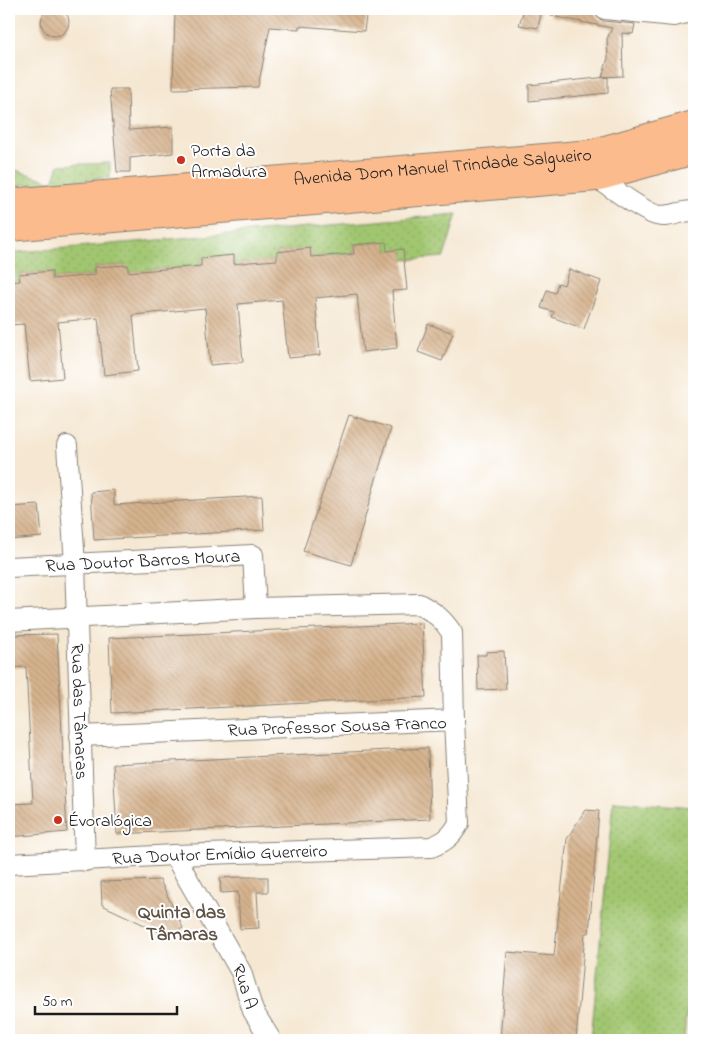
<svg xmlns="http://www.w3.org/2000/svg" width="703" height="1049" font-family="'Indie Flower',sans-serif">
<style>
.green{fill:url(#green-dots);stroke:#5e7146}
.building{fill:url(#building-back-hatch)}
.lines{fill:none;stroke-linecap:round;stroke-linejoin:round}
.street-casing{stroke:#888276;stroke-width:22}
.primary-casing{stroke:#888276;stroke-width:30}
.street{stroke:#fff;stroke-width:20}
.primary{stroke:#fbbb8d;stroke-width:28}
.poi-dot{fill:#c8321e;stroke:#fff;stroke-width:2}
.labels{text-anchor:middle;stroke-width:4;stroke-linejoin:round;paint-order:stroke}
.poi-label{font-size:18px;fill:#1c1c1c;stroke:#fff;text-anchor:start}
.street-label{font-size:18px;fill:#1c1c1c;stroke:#fff}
.neighbourhood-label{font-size:19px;font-weight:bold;fill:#5d5144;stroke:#fff}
</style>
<defs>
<pattern id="green-dots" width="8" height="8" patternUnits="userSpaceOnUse" patternTransform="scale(1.25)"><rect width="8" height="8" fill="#a1c670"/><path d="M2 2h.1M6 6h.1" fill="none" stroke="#8aaa60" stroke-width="1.8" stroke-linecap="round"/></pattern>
<pattern id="building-back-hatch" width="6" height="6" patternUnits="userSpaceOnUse" patternTransform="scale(1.25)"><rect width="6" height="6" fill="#d6b38e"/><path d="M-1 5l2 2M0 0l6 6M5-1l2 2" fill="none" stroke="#b7997a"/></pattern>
</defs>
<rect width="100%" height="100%" fill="#fff"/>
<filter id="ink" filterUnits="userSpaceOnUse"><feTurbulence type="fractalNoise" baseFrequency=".02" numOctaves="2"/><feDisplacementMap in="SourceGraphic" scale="10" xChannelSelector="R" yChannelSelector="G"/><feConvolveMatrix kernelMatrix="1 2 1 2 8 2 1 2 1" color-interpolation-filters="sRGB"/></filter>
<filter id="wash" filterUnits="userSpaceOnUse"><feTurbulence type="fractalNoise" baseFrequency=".0096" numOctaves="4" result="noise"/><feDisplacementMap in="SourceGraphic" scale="20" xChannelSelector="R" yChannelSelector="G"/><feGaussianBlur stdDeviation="1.12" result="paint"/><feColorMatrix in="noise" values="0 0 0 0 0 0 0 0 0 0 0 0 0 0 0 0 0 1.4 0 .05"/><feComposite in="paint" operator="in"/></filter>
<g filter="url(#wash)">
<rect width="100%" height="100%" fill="#f5e7d1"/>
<g class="green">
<polygon points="110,163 110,178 9,186 9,168 53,182 59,165"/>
<polygon points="457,214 444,257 404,260 403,250 387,251 386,242 353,245 354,254 311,257 309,249 277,252 277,260 234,264 234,255 201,258 201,266 128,272 127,265 95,267 95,275 52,279 52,271 19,274 20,281 9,282 9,253"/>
<polygon points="613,801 694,807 694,919 684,1040 591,1040"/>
</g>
<g id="blocks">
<g class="building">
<circle cx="55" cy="22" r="14"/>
<polygon points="175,9 367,9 364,31 299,26 299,29 270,27 258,87 173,89"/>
<polygon points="524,9 542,9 538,28 519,25"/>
<polygon points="551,9 593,9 598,18 603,21 635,24 633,34 622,33 623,76 602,77 608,58 607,39 612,28 551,16"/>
<polygon points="608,77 608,93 529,101 529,85"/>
<polygon points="110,89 128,89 129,130 173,127 173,153 130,158 130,172 117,172"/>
<polygon points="386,242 387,251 403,249 404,260 407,290 392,291 397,348 363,352 357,294 315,298 320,355 288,358 282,300 238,304 243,362 210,365 205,308 133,315 138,371 104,375 98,318 58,322 63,378 30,381 24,324 9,325 9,282 20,281 19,274 52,271 52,279 95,275 95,267 128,265 128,272 201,266 201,258 234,255 234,264 250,262 277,260 277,252 310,248 311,257 354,254 353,245"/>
<polygon points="569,269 601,281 584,329 552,317 554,312 541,308 547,290 555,293 558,283 564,285"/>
<polygon points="428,324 453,333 442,361 418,352"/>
<polygon points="349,415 391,428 351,565 303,551"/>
<polygon points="114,490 114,505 262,496 264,530 94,540 91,492"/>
<polygon points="39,505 42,537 9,540 9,507"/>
<polygon points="422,623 426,697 112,713 109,638"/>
<polygon points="57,634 67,832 9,837 9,804 33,803 26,667 9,668 9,635"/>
<polygon points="504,651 506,689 478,690 477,655 486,655 486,652"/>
<polygon points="428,748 430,819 117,834 113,764"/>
<polygon points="585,810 599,811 589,933 585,933 576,1040 500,1040 507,952 554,956 567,839"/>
<polygon points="240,877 268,877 268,892 257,892 259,928 240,929 238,892 221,893 220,878"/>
<polygon points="160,880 183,928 168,936 102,905 101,882"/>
</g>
</g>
</g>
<g filter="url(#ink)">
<use href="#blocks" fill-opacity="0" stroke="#888276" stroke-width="1"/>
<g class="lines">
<g class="street-casing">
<g id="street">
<polyline points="605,9 674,16 694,11"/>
<path d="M596,177C609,186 642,211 656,215C669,219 681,210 694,211"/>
<path id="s1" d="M67,446L75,564L85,861"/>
<path id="s2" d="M9,567L253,555L256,608"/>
<path d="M9,621L256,608L419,604C434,612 443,619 452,633L454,720"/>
<path id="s3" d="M174,855L241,972L253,1011L271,1040"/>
<path id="s4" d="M9,864L174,855L431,847C445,842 452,836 459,823L454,720L80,736"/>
</g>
</g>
<g class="primary-casing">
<g id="primary">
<path id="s5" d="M9,203L591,154L694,125"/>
<polyline points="9,227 596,177 694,150"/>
</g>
</g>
<use href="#street" class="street"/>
<use href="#primary" class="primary"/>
</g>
</g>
<g class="poi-dot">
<circle cx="181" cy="160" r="5"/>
<circle cx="58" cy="820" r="5"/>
</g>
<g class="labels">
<g class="poi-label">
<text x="191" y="156">Porta da<tspan x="191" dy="21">Armadura</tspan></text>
<text x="68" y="826">Évoralógica</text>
</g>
<g class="street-label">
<text dy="6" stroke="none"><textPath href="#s5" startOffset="435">Avenida Dom Manuel Trindade Salgueiro</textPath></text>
<text dy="6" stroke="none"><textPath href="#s2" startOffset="134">Rua Doutor Barros Moura</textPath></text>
<text dy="6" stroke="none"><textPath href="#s1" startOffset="266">Rua das Tâmaras</textPath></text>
<text transform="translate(337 726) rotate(-2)" y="6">Rua Professor Sousa Franco</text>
<text dy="6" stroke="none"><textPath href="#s4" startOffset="211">Rua Doutor Emídio Guerreiro</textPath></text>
<text dy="6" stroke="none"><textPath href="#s3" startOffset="150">Rua A</textPath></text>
</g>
<g class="neighbourhood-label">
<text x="182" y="918">Quinta das<tspan x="182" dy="22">Tâmaras</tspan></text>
</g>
</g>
<rect width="703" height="1049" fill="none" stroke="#fff" stroke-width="30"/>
<path d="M35 1006v8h142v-8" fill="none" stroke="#1c1c1c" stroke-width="2.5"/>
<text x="42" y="1006" font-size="15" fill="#1c1c1c" stroke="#ffffff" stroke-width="4" paint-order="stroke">50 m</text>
</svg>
